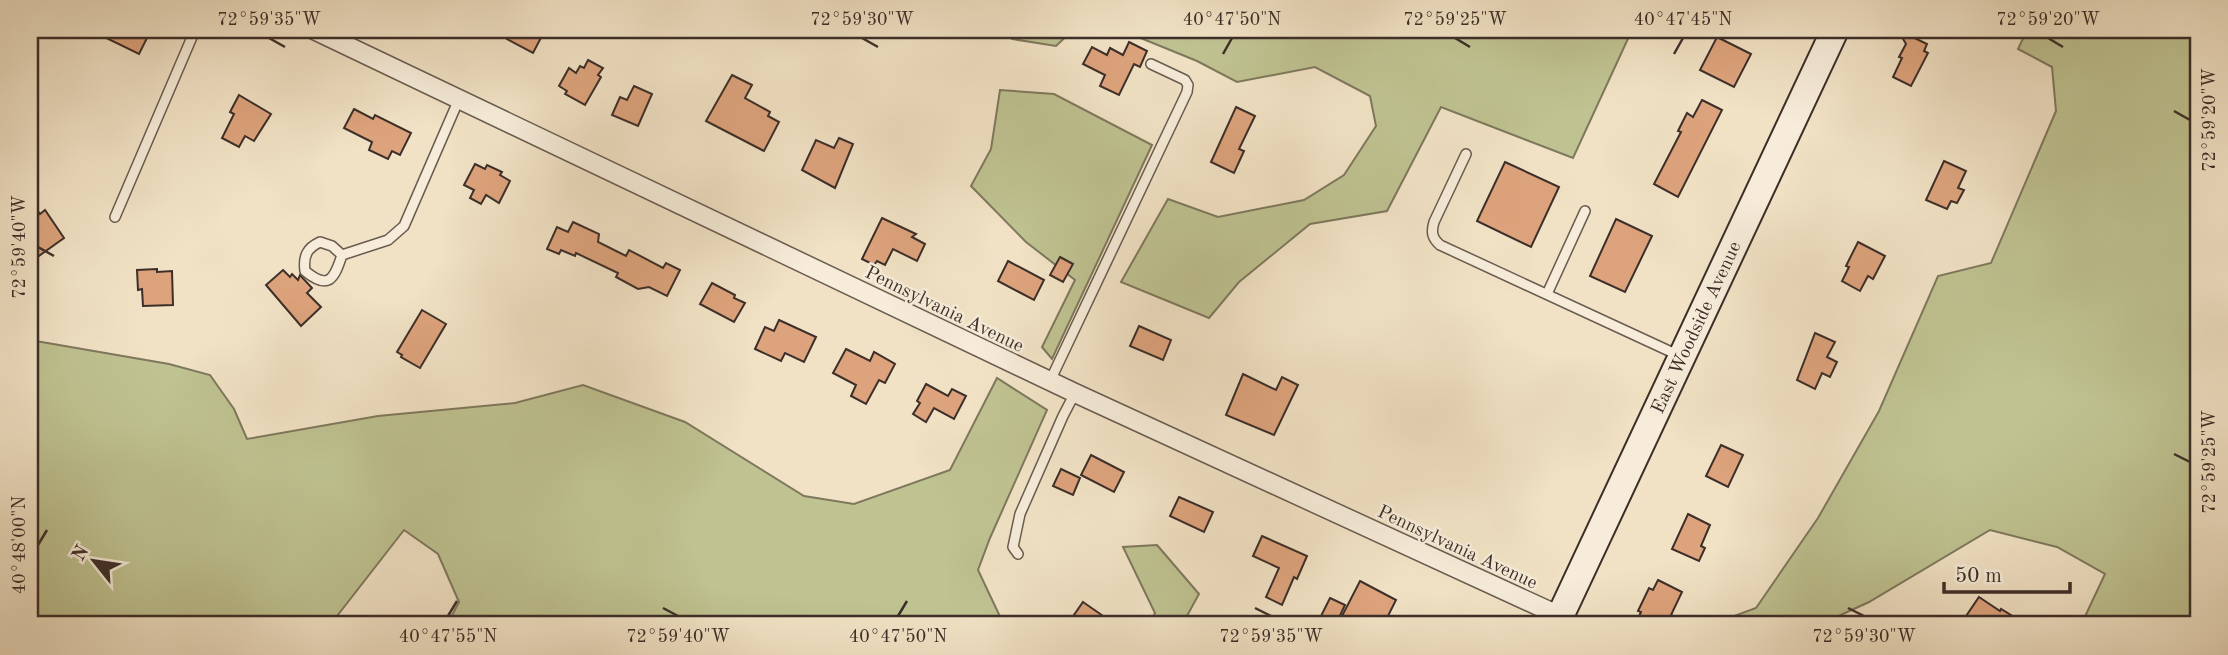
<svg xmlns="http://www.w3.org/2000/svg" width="2228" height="655" font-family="'Old Standard TT',serif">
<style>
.green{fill:#bfc291;stroke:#7e785d;stroke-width:2}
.building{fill:#dda37c;stroke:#3c2e29;stroke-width:2}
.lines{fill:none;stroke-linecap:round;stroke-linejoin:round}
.service-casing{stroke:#695b50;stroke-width:12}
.minor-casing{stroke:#695b50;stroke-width:21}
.secondary-casing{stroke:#3c2e29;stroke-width:30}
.service{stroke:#f6ecd9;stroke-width:9}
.minor{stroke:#f6ecd9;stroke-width:18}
.secondary{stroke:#f6ecd9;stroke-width:26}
.ticks{fill:none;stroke:#3c2e29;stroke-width:2.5}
.labels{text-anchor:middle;stroke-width:5;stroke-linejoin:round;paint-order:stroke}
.street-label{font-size:19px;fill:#3c2e29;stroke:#f6ecd9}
.neatline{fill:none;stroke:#3c2e29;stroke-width:2.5}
.ticks-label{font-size:18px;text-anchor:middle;fill:#3c2e29}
</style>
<rect width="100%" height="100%" fill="#f1e2c5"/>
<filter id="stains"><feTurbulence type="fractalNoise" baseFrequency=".00286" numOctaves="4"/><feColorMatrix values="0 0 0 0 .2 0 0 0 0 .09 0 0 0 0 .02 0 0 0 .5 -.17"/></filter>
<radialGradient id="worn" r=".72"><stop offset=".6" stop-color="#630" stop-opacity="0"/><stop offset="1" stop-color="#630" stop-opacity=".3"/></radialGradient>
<g class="green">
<polygon points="1012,30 1073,30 1056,46 1012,39"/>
<polygon points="1121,30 1632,30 1573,158 1441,107 1387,211 1310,224 1239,282 1209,318 1121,282 1168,199 1218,217 1304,200 1344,175 1376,126 1370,96 1315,67 1237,82 1197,61"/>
<polygon points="2027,30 2198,30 2198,625 2081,625 2105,574 2057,547 1990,530 1869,602 1819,625 1710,625 1756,608 1818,518 1879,411 1938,276 1991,263 2056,111 2052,67 2018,49"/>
<polygon points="1000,90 1054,94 1152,145 1052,359 1042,347 1075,280 1026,242 971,186 991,149"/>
<polygon points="30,340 169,364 210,375 234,409 247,439 378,416 515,403 583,385 685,422 804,496 854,504 950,470 997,378 1047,410 990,538 978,570 1004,625 447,625 459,602 438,554 404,530 330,625 30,625"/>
<polygon points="1157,545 1199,594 1182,625 1149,625 1155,613 1123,547"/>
</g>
<g class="building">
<polygon points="90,30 151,30 139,54"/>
<polygon points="511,30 545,30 533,53 507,39"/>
<polygon points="1898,30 1927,44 1924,51 1928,53 1911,86 1893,77 1902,58 1899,57 1906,44"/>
<polygon points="1717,37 1751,54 1734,87 1700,70"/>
<polygon points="1129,42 1147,51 1140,67 1134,64 1119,95 1100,86 1105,75 1083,64 1092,47 1107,55 1110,48 1123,55"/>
<polygon points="588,60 603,68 598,75 601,77 585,105 565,94 567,91 559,86 569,68 576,73 580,66 584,68"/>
<polygon points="732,75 752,85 745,98 770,112 768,116 779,122 764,151 706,121"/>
<polygon points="634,86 652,94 638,126 612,115 620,97 627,100"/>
<polygon points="239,95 271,114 254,141 245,136 239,147 222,138 234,114 230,112"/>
<polygon points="1702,100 1722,110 1678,197 1654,184 1681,132 1678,131 1687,113 1693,117"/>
<polygon points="1236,107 1255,116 1239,149 1244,151 1234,173 1211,162"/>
<polygon points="354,109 373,119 375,115 411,133 400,155 392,151 388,159 369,150 372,142 344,128"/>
<polygon points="839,138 853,144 835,188 802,170 816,140 834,148"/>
<polygon points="1944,161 1966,171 1958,188 1964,190 1957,203 1951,201 1947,209 1926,200"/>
<polygon points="1505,162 1559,187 1531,247 1477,221"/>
<polygon points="475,164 485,169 487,165 502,172 500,175 510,181 499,203 486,195 481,204 470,198 474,190 464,185"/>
<polygon points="30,200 40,214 45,210 64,238 36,258 30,250"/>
<polygon points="882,218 916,234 912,237 925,244 917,261 893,249 885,265 877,261 874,265 862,259"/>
<polygon points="1616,219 1652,236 1625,292 1590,276"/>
<polygon points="573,222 599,234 598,242 626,256 629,250 663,268 666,263 680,270 667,296 649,287 638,289 616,277 618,273 576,253 575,256 561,250 559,254 547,249 557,227 568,232"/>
<polygon points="1858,242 1885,256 1873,279 1868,276 1860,291 1842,281 1849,267 1846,266"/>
<polygon points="1060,257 1073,264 1063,282 1050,275"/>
<polygon points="1008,261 1044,280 1034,300 998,281"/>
<polygon points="157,269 157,272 172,271 173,305 143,306 142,289 138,290 137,270"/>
<polygon points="283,270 290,277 292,274 298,280 300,275 312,288 307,293 321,307 301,326 266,285"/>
<polygon points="712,283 735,295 734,298 745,303 734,322 700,304"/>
<polygon points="422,310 446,324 420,368 401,357 402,355 397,352"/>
<polygon points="779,320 816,337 804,362 785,353 781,361 755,349 765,327 774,331"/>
<polygon points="1139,326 1171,340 1163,360 1130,346"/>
<polygon points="1815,333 1835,342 1827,357 1837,362 1830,377 1822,373 1815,389 1797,380"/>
<polygon points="846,349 870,361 874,352 895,364 885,383 879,380 866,404 851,396 856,385 833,373"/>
<polygon points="1243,374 1276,390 1282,377 1298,385 1274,435 1226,415"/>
<polygon points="926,384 948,396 952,389 966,396 954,419 934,408 926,422 913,414 920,403 917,401"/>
<polygon points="1721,445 1743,455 1728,487 1706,476"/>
<polygon points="1091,455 1124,472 1114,492 1081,475"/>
<polygon points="1061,469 1080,478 1073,495 1053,486"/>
<polygon points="1179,497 1213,512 1204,532 1170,516"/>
<polygon points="1688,514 1710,525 1701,546 1705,548 1699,561 1672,549"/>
<polygon points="1262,536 1307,556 1297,579 1294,577 1282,605 1266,597 1279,568 1253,556"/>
<polygon points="1658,580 1682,592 1671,615 1692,625 1635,625 1641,612 1638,611 1649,588 1653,590"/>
<polygon points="1360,581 1396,600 1387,618 1385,617 1381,625 1359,625 1342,616"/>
<polygon points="1979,597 2000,611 2001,609 2027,625 1960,625"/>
<polygon points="1330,598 1345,605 1336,624 1321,616"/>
<polygon points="1083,602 1116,625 1067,625"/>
</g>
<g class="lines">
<g class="service-casing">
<g id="service">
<path d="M1466,154L1434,222C1431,232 1432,238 1440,245L1680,356"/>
<polyline points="115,217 195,30"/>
<path d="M342,255C334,280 328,290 305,271C303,256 307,248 320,242L332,246L342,255L388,240L404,226L459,99"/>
<polyline points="1547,294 1585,211"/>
<polyline points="1050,381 1187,92 1188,85 1185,80 1151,64"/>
<polyline points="1018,554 1013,547 1020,514 1063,416 1075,393"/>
</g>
</g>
<g class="minor-casing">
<polyline id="minor" points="314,30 1075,393 1560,616"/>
</g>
<g class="secondary-casing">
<polyline id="secondary" points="1556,625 1835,30"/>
</g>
<use href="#service" class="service"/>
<use href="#minor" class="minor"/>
<use href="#secondary" class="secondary"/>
</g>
<path class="ticks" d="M269,38L285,47M862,38L878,47M1455,38L1470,47M2048,38L2063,47M1223,54L1232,38M1674,54L1683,38M2174,111L2190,120M38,247L54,256M2174,454L2190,462M38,545L47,530M663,608L678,616M1255,608L1271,616M1848,608L1864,616M448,616L457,601M898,616L907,601"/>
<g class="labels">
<g class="street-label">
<text transform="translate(945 308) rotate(26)" y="7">Pennsylvania Avenue</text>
<text transform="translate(1695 327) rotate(-65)" y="7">East Woodside Avenue</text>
<text transform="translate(1458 546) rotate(25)" y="7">Pennsylvania Avenue</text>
</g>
</g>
<rect width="2228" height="655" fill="none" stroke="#f1e2c5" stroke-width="77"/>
<g transform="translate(94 561) rotate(300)" stroke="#f6ecd9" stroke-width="5" paint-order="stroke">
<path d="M0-5L12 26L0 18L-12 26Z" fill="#3c2e29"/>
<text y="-10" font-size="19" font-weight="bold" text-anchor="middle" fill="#3c2e29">N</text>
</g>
<path d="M1944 582v10h126v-10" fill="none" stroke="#3c2e29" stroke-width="3.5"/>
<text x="1955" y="582" font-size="21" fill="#3c2e29" stroke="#f6ecd9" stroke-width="5" paint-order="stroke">50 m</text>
<rect x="38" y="38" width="2152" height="578" class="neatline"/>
<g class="ticks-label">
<text x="269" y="25">72°59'35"W</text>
<text x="862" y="25">72°59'30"W</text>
<text x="1232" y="25">40°47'50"N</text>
<text x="1455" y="25">72°59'25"W</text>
<text x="1683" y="25">40°47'45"N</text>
<text x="2048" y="25">72°59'20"W</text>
<text transform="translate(2209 120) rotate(-90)" y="6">72°59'20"W</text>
<text transform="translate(19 247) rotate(-90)" y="6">72°59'40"W</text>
<text transform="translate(2209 462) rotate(-90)" y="6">72°59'25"W</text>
<text transform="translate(19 545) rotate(-90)" y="6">40°48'00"N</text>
<text x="448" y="642">40°47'55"N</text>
<text x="678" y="642">72°59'40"W</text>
<text x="898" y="642">40°47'50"N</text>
<text x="1271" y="642">72°59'35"W</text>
<text x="1864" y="642">72°59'30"W</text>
</g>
<rect width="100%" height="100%" filter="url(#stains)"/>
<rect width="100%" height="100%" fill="url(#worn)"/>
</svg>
